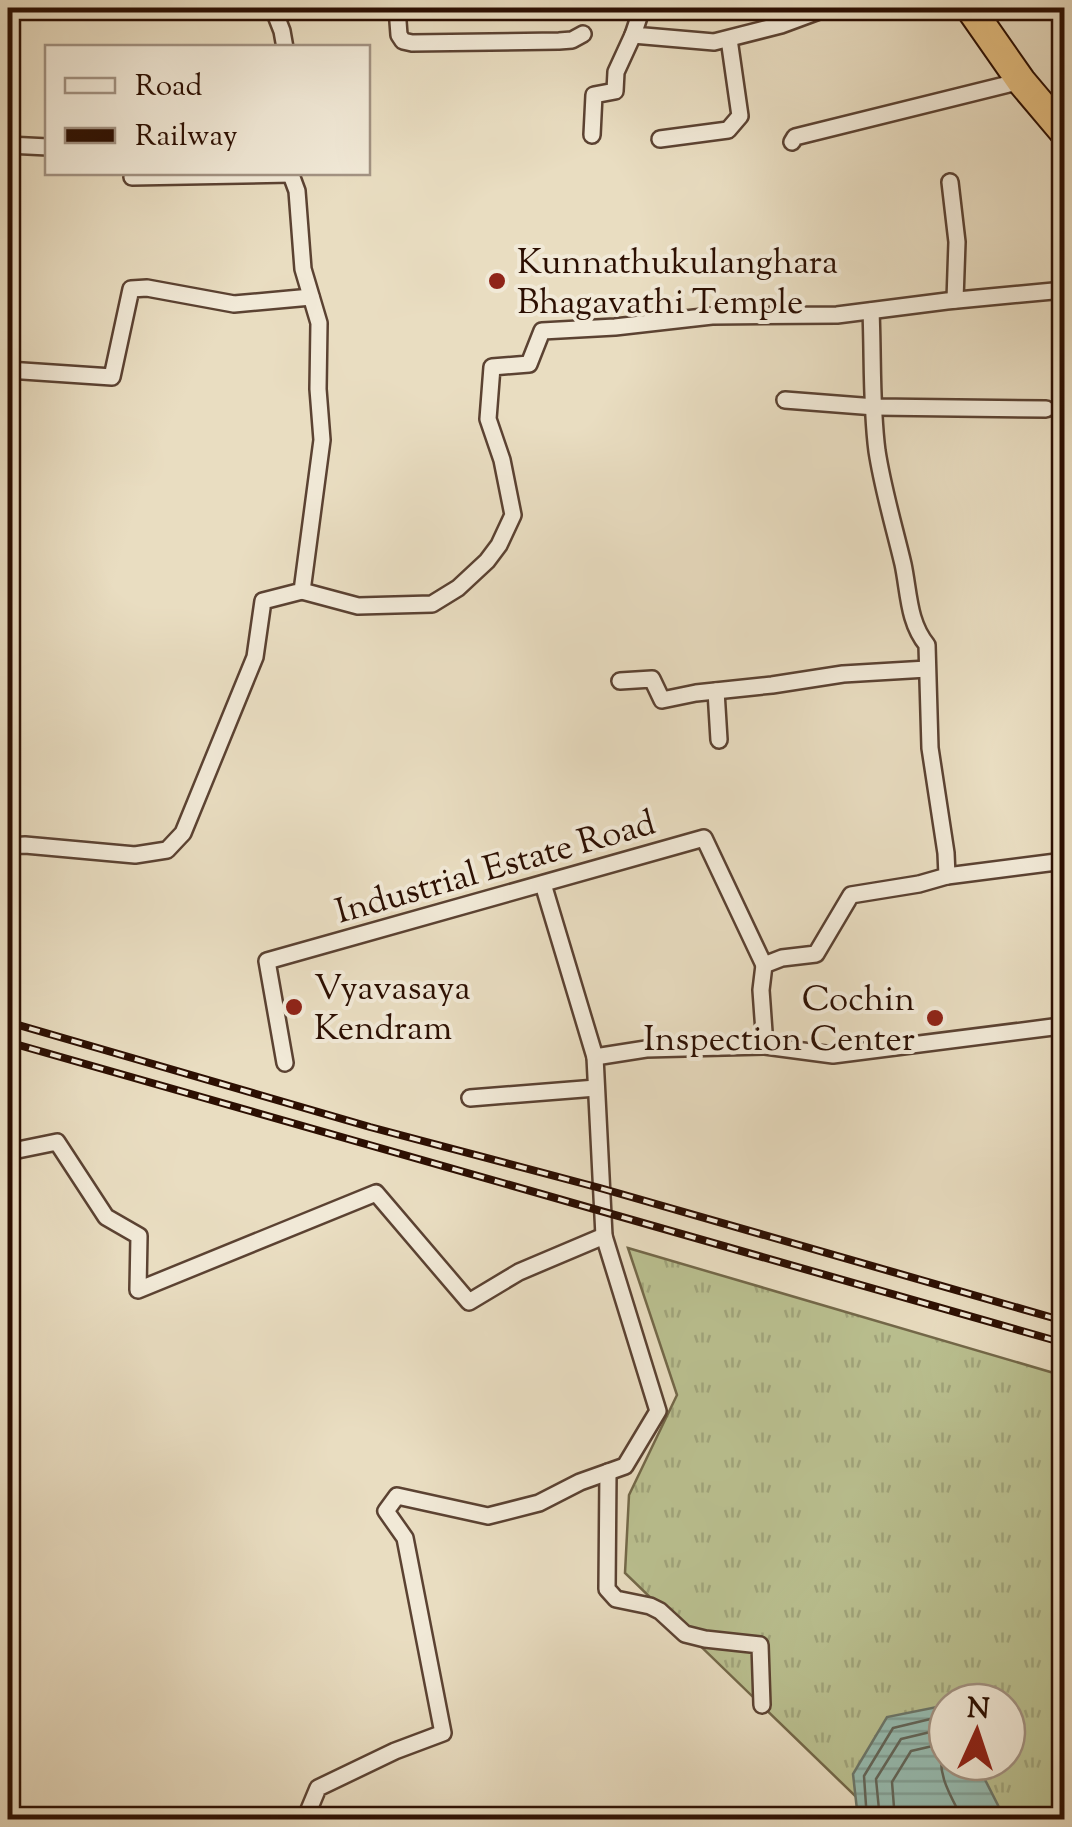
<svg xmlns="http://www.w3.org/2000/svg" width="1072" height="1827" font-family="'Sorts Mill Goudy',serif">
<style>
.grass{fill:url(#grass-tufts);stroke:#736849;stroke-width:2.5;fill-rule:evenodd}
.water{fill:url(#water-rules);stroke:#6c776b;stroke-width:2.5}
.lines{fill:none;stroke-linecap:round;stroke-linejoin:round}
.shore{stroke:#62665a;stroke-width:2.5}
.street-casing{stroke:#5b4232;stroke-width:20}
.highway-casing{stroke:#2c0f02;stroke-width:32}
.street{stroke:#f1e9d7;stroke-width:15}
.highway{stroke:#e4be80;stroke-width:28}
.rail-casing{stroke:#2c0f02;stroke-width:8}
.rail{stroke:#f1e9d7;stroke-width:4;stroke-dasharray:11;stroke-linecap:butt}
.poi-dot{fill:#8f2418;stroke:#f1e9d7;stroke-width:4}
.labels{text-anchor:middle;stroke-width:8;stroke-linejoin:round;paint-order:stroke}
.poi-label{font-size:35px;fill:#2c0f02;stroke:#f1e9d7;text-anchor:start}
.street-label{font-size:35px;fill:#2c0f02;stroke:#f1e9d7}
</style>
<defs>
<pattern id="grass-tufts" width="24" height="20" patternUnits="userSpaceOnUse" patternTransform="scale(2.5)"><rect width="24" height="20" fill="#bac090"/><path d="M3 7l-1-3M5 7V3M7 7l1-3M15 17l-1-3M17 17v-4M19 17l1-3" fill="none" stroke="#a0a47b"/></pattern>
<pattern id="water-rules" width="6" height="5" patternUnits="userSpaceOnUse" patternTransform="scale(2.5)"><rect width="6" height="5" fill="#97bcb1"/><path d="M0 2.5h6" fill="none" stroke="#82a097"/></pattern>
</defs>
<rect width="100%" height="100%" fill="#e9ddc1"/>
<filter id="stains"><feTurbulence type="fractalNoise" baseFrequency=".002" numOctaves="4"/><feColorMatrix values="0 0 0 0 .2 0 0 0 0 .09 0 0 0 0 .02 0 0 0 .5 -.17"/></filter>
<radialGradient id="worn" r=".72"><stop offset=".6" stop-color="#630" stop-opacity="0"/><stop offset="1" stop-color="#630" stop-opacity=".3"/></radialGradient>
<path class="grass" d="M628,1248L1064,1376V1819H879L625,1573L629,1495L677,1395ZM947,1702H1007V1762H947Z"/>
<polygon class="water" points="947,1705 947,1762 976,1762 1005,1819 858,1819 853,1774 887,1717"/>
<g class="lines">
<g class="shore">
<polyline points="867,1820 864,1776 893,1728 947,1715"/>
<polyline points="880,1820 876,1779 901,1739 947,1728"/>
<path d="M895,1820L892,1782L911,1751L937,1745L942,1749C937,1776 951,1796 963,1820"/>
</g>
<g class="street-casing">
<g id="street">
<polyline points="273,8 282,31 285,48"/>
<polyline points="397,8 399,35 403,41 412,43 559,41 572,40 583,34"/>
<polyline points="642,8 633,35 714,42 781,25 827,8"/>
<polyline points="592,135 594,95 615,91 616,72 633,35"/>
<polyline points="660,139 728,130 740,116 729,39"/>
<polyline points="792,142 795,137 1021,81"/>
<polyline points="8,145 48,147"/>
<polyline points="132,177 291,174"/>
<polyline points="950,182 957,242 955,300"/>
<polyline points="8,370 112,377 131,289 147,288 234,304 311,297"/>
<polyline points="785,400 875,407 1046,409"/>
<polyline points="302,591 358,606 432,604 458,588 487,561 499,545 513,515 502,460 488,419 492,367 529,364 542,331 615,327 712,316 837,315 947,301 1064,290"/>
<polyline points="620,681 652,679 662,700 696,693 772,685 843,674 927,669"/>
<polyline points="716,691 719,740"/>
<polyline points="8,846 25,845 135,855 167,850 183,833 255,657 263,601 302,591 322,440 318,389 319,323 303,269 297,191 290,172"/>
<polyline points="947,876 1064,861"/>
<polyline points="543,884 595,1057"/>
<path d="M765,1046L761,990L764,965L782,958L816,954L851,895L919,884L947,876L946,853L930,748L927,645C908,622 909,592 903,564C894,526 883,490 877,451C871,405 873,357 871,311"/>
<polyline points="285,1063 267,961 704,838 764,965"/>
<polyline points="470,1098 596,1088"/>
<polyline points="8,1152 57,1142 106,1217 139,1236 138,1290 376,1193 469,1302 519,1272 604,1236"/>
<polyline points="608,1472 607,1589 616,1599 650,1606 660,1611 685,1634 705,1639 760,1645 762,1705"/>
<polyline points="310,1820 308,1812 318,1788 395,1751 443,1733 405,1538 386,1511 397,1496 488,1516 539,1503 580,1482 625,1466 658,1411 604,1236 595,1057 646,1049 765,1046 833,1055 1053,1027 1064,1023"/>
</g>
</g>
<g class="highway-casing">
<polyline id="highway" points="970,8 1021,81 1064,132"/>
</g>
<use href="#street" class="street"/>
<use href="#highway" class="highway"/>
<g class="rail-casing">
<g id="rail">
<polyline points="8,1022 370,1127 600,1188 1064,1321"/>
<polyline points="8,1042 1064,1343"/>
</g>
</g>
<use href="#rail" class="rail"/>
</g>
<g class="poi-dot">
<circle cx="497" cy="281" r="10"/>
<circle cx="294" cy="1007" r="10"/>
<circle cx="935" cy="1018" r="10"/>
</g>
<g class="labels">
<g class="poi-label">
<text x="517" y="273">Kunnathukulanghara<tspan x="517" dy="40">Bhagavathi Temple</tspan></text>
<text x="314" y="999">Vyavasaya<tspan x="314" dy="40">Kendram</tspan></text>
<text x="915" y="1010" text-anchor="end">Cochin<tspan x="915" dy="40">Inspection Center</tspan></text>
</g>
<g class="street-label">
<text transform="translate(495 866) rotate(-16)" y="12">Industrial Estate Road</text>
</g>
</g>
<rect width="1072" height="1827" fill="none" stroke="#e9ddc1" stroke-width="40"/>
<rect x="10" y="10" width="1052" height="1807" fill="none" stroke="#2c0f02" stroke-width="5"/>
<rect x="20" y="20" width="1032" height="1787" fill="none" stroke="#2c0f02" stroke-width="2.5"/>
<rect x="45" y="45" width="325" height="130" fill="#f1e9d7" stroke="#a29282" stroke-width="2.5"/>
<rect x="65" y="78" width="50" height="15" fill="#f1e9d7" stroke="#a29282" stroke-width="2.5"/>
<text x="135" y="95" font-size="30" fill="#2c0f02">Road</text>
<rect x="65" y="128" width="50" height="15" fill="#2c0f02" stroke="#a29282" stroke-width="2.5"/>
<text x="135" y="145" font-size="30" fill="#2c0f02">Railway</text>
<g transform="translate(977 1732) rotate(3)"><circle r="48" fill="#f1e9d7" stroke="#a29282" stroke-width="2.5"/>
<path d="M0-8L18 38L0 25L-18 38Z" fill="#8f2418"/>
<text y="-15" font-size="28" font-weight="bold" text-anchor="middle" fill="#2c0f02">N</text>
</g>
<rect width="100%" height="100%" filter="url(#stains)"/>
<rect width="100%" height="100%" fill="url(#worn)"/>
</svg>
